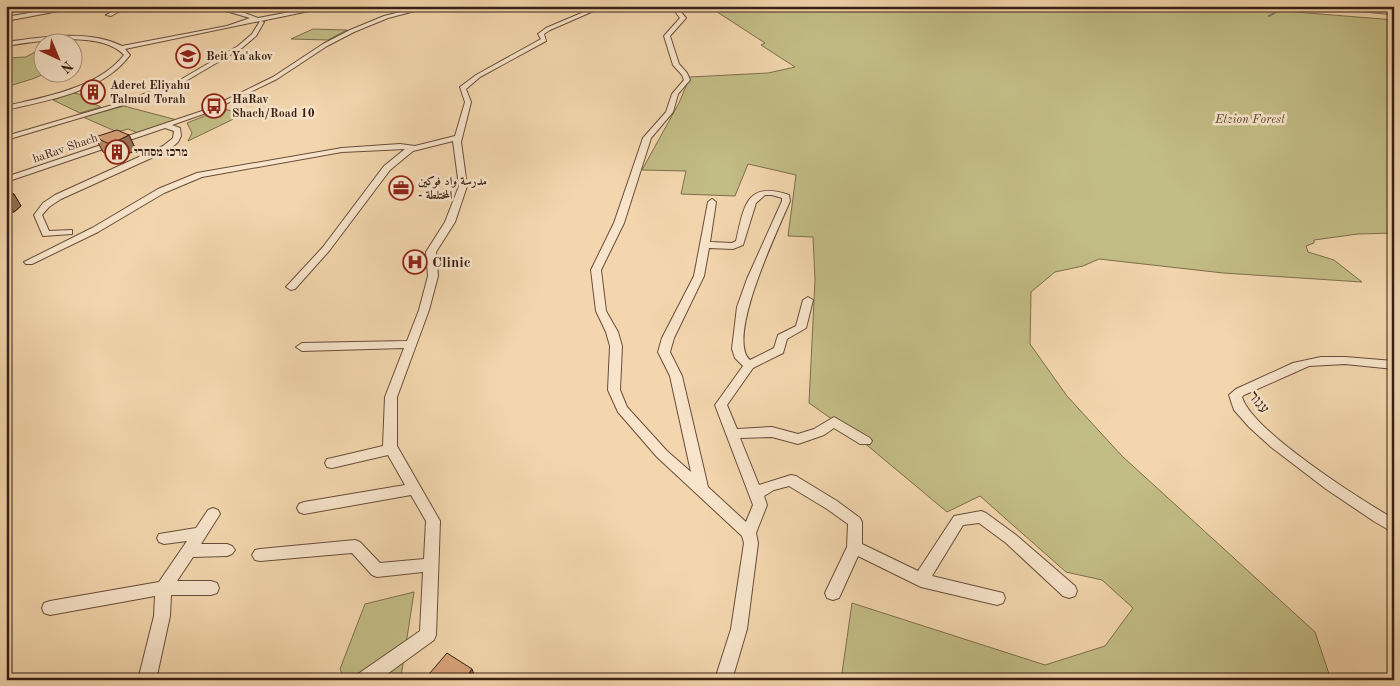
<svg xmlns="http://www.w3.org/2000/svg" width="1400" height="686" font-family="'Old Standard TT',Amiri,'Frank Ruhl Libre',serif">
<style>
.green{fill:#c2bc85;stroke:#7e6e4c}
.lines{fill:none;stroke-linecap:round;stroke-linejoin:round}
.stream{stroke:#757c6b;stroke-width:2}
.minor-casing{stroke:#684d3a;stroke-width:2}
.minor{fill:#f7e4ca;fill-rule:evenodd}
.wall{fill:#ba8b68;stroke:#391f13}
.shaded-wall{fill:#977155;stroke:#391f13}
.building{fill:#d8a279;stroke:#391f13}
.labels{text-anchor:middle;stroke-width:5;stroke-linejoin:round;paint-order:stroke}
.far-poi-label{font-size:12px;font-weight:bold;fill:#391f13;stroke:#f7e4ca;text-anchor:start}
.far-park-label{font-size:12px;font-style:italic;fill:#5b4630;stroke:#f7e4ca}
.far-street-label{font-size:12px;fill:#391f13;stroke:#f7e4ca}
.poi-label{font-size:15px;font-weight:bold;fill:#391f13;stroke:#f7e4ca;text-anchor:start}
.street-label{font-size:15px;fill:#391f13;stroke:#f7e4ca}
</style>
<rect width="100%" height="100%" fill="#f3d6ad"/>
<filter id="stains"><feTurbulence type="fractalNoise" baseFrequency=".004" numOctaves="4"/><feColorMatrix values="0 0 0 0 .2 0 0 0 0 .09 0 0 0 0 .02 0 0 0 .5 -.17"/></filter>
<radialGradient id="worn" r=".72"><stop offset=".6" stop-color="#630" stop-opacity="0"/><stop offset="1" stop-color="#630" stop-opacity=".3"/></radialGradient>
<g class="green">
<polygon points="708,6 1263,6 1296,12 1394,20 1394,233 1358,234 1314,240 1314,243 1306,246 1308,252 1334,260 1362,282 1223,273 1099,259 1083,266 1055,272 1031,292 1030,344 1067,396 1122,456 1315,632 1331,680 841,680 852,603 1045,665 1105,646 1133,608 1102,580 1066,572 980,496 947,512 856,436 809,403 815,280 813,237 788,236 796,175 748,164 735,196 681,194 686,171 642,170 679,103 690,77 768,73 795,67 761,45 765,43"/>
<polygon points="1305,6 1394,6 1394,15"/>
<polygon points="313,29 347,30 328,40 291,39"/>
<polygon points="42,48 42,72 47,73 32,79 6,87 6,58 26,57"/>
<polygon points="74,93 103,100 94,104 101,107 80,113 53,100"/>
<polygon points="124,106 177,120 138,133 128,129 117,132 83,117"/>
<polygon points="222,109 246,113 188,141 192,133 187,123"/>
<polygon points="414,592 401,677 404,680 345,680 340,669 365,604"/>
</g>
<g class="lines">
<polyline class="stream" points="1269,16 1287,6"/>
<g class="minor-casing">
<g id="minor">
<polygon points="69,6 85,6 6,21 6,17"/>
<polygon points="123,6 129,6 111,16 106,15"/>
<path d="M209,6L232,8L258,18L322,6H333L261,21L264,22L256,36L242,48L184,82L130,103L6,140V136L126,101L180,80L238,46L252,34L260,21L125,49L130,55C103,92 48,100 6,110V106C45,97 98,88 124,55C101,30 37,41 6,46V42C42,37 89,29 122,46L227,26L250,18Z"/>
<polygon points="425,6 434,6 388,18 354,32 327,46 277,79 209,112 172,125 180,128 181,136 178,142 169,150 61,199 49,207 42,215 49,231 72,230 72,234 43,236 34,215 43,203 55,195 163,146 173,138 174,131 165,128 6,182 6,177 205,110 273,77 323,44 350,30 384,16"/>
<polygon points="598,6 605,6 550,30 544,34 546,41 480,77 466,89 471,102 461,142 467,186 455,222 436,252 438,276 429,310 397,397 397,446 440,521 436,635 434,640 379,680 355,680 358,674 420,631 423,572 377,577 372,575 352,553 260,561 255,560 252,555 255,550 260,549 355,540 360,542 380,563 424,559 426,521 411,495 304,514 299,512 297,508 299,504 304,502 405,485 388,455 332,468 327,467 325,463 327,459 332,458 383,446 385,397 404,348 302,351 296,347 302,343 407,341 419,310 428,276 426,252 445,222 459,186 453,141 413,151 390,170 329,251 295,289 291,290 286,287 323,247 384,166 405,149 342,152 202,177 164,193 98,232 32,264 26,264 24,262 92,228 158,189 197,173 342,148 400,144 415,146 455,136 465,102 460,87 476,75 541,39 538,34 546,28"/>
<path d="M671,6H676L686,18L670,36L679,64L687,73L690,80L678,94L673,112L651,138L624,223L601,270L606,311L618,332L622,346L620,390L627,407L667,451L691,472L670,376L658,352L662,338L694,276L708,202L712,199L716,202L710,242L732,243L736,241C744,207 746,180 789,195L790,201C779,228 725,338 750,360L774,348L778,335L796,326L803,300L808,297L813,300L806,328L787,339L783,353L753,368L727,405L737,429L772,427L798,434L814,429L834,417L870,438L872,441L870,444H860L834,428L824,435L798,444L772,437L740,438L759,485L791,475L796,476L837,501L860,518L862,522V544L918,571L954,516L981,511L986,513L1016,535L1075,586L1077,591L1075,596L1069,598L1063,596L1006,543L979,523L963,525L932,576L1003,593L1005,598L1003,603L997,605L921,587L858,556L839,598L833,600L827,598L825,593L847,547L848,524L827,509L789,486L774,490L764,496L767,505L756,533L758,543L747,629L732,680H718L716,676L731,629L744,543L742,536L657,457L618,412L608,390L610,346L606,332L596,311L591,270L614,223L643,138L666,112L672,94L684,80L682,75L673,65L664,36L680,18ZM765,195H772L782,198V201L747,279L737,307L732,349L735,358L743,366L715,405L753,505L746,522L708,487L682,376L670,352L674,338L704,276L709,248L733,249L743,245L756,203Z"/>
<path d="M1321,357H1345L1394,361V369L1345,364L1309,366L1244,395L1242,397C1252,431 1360,499 1394,519V533L1375,522L1326,489L1271,447L1249,427L1234,410L1229,395L1236,389L1293,363Z"/>
<polygon points="213,508 218,510 220,514 201,544 227,544 232,546 235,550 232,554 227,556 193,557 177,581 211,581 217,583 219,588 217,593 211,595 171,595 170,616 156,680 138,680 154,616 155,596 50,615 44,613 42,608 44,603 50,601 159,582 187,541 164,544 159,542 157,538 159,534 196,528 208,510"/>
</g>
</g>
<use href="#minor" class="minor"/>
</g>
<g class="wall">
<polygon points="129,135 136,150 120,158 115,158 103,152 95,137"/>
<polygon points="6,191 14,194 21,206 14,212 6,213"/>
</g>
<g class="shaded-wall">
<polygon points="129,135 136,150 120,158 113,143"/>
<polygon points="14,194 21,206 14,212 6,200"/>
<polygon points="472,669 476,680 469,673"/>
</g>
<g class="building">
<polygon points="117,130 129,135 113,143 107,143 95,137"/>
<polygon points="6,191 14,194 6,200"/>
<polygon points="447,653 472,669 469,673 482,680 424,680"/>
</g>
<defs>
<g id="school-ring" transform="scale(1.25)"><circle r="9.5" fill="#f7e4ca" stroke="#8f2418" stroke-width="1.5"/><path d="M0-5L7-2L0 1L-7-2ZM-4 1L0 2.5L4 1V4Q0 6-4 4Z" fill="#8f2418"/></g>
<g id="building-ring" transform="scale(1.25)"><circle r="9.5" fill="#f7e4ca" stroke="#8f2418" stroke-width="1.5"/><path d="M-4-6H4V6H1V3H-1V6H-4ZM-2.5-4.3h1.7v1.8h-1.7ZM.8-4.3h1.7v1.8H.8ZM-2.5-1h1.7V.8h-1.7ZM.8-1h1.7V.8H.8Z" fill="#8f2418"/></g>
<g id="bus-ring" transform="scale(1.25)"><circle r="9.5" fill="#f7e4ca" stroke="#8f2418" stroke-width="1.5"/><path d="M-5-6H5V4H4V6H2V4H-2V6H-4V4H-5ZM-3.5-4V0h7V-4ZM-3.5 1.2v1.5H-2V1.2ZM2 1.2v1.5H3.5V1.2Z" fill="#8f2418"/></g>
<g id="office-ring" transform="scale(1.25)"><circle r="9.5" fill="#f7e4ca" stroke="#8f2418" stroke-width="1.5"/><path d="M-6-3h4V-5.5h4V-3h4V5H-6ZM-1-4.5V-3h2v-1.5ZM-6 0V1H6V0Z" fill="#8f2418"/></g>
<g id="hospital-ring" transform="scale(1.25)"><circle r="9.5" fill="#f7e4ca" stroke="#8f2418" stroke-width="1.5"/><path d="M-5-5h3v3.5h4V-5h3V5h-3V1.5h-4V5h-3Z" fill="#8f2418"/></g>
</defs>
<g fill-rule="evenodd">
<use href="#school-ring" x="188" y="56"/>
<use href="#building-ring" x="93" y="92"/>
<use href="#bus-ring" x="214" y="106"/>
<use href="#building-ring" x="117" y="152"/>
<use href="#office-ring" x="401" y="188"/>
<use href="#hospital-ring" x="415" y="262"/>
</g>
<g class="labels">
<g class="far-poi-label">
<text x="206" y="60">Beit Ya'akov</text>
<text x="110" y="89">Aderet Eliyahu<tspan x="110" dy="14">Talmud Torah</tspan></text>
<text x="232" y="103">HaRav<tspan x="232" dy="14">Shach/Road 10</tspan></text>
<text x="134" y="156">מרכז מסחרי</text>
<text x="418" y="185">مدرسة واد فوكين<tspan x="418" dy="14">- المختلطة</tspan></text>
</g>
<g class="far-park-label">
<text x="1250" y="123">Etzion Forest</text>
</g>
<g class="far-street-label">
<text transform="translate(65 148) rotate(-19)" y="4">haRav Shach</text>
</g>
<g class="poi-label">
<text x="432" y="267">Clinic</text>
</g>
<g class="street-label">
<text transform="translate(1259 402) rotate(51)" y="5">עגור</text>
</g>
</g>
<rect width="1400" height="686" fill="none" stroke="#f3d6ad" stroke-width="25"/>
<rect x="8" y="8" width="1385" height="671" fill="none" stroke="#391f13" stroke-width="2.5"/>
<rect x="12" y="12" width="1375" height="661" fill="none" stroke="#391f13"/>
<g transform="translate(58 58) rotate(136)"><circle r="24" fill="#f7e4ca" stroke="#ab9581"/>
<path d="M0-4L9 19L0 12L-9 19Z" fill="#8f2418"/>
<text y="-8" font-size="14" font-weight="bold" text-anchor="middle" fill="#391f13">N</text>
</g>
<rect width="100%" height="100%" filter="url(#stains)"/>
<rect width="100%" height="100%" fill="url(#worn)"/>
</svg>
